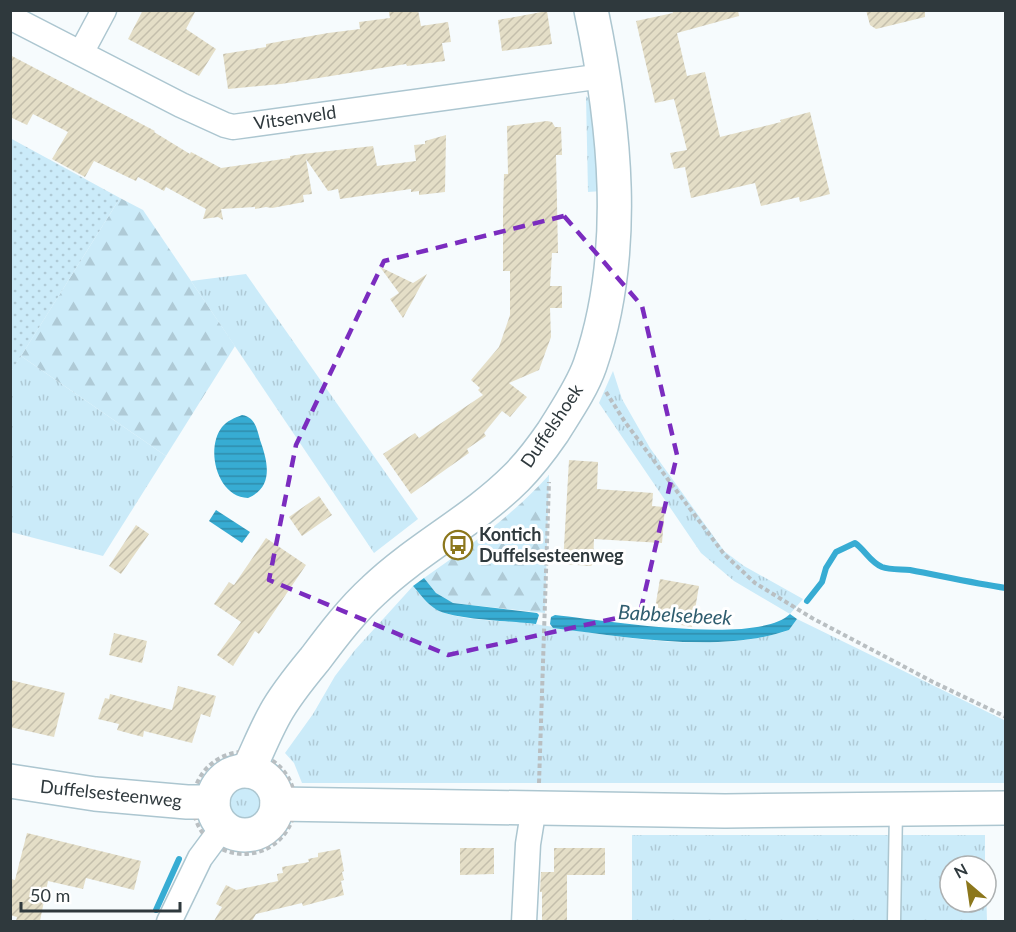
<svg xmlns="http://www.w3.org/2000/svg" width="1016" height="932" font-family="Lato,sans-serif">
<style>
.grass{fill:url(#grass-tufts)}
.forest{fill:url(#forest-firs)}
.park{fill:url(#park-dots)}
.water{fill:url(#water-rules)}
.lines{fill:none;stroke-linecap:round;stroke-linejoin:round}
.stream{stroke:#37acd3;stroke-width:6}
.building{fill:url(#building-hatch)}
.lane-casing{stroke:#acc6d0;stroke-width:15}
.street-casing{stroke:#acc6d0;stroke-width:27}
.secondary-casing{stroke:#acc6d0;stroke-width:36}
.path{stroke:#b9bfc2;stroke-width:4;stroke-dasharray:4.5 3;stroke-linecap:butt}
.lane{stroke:#fff;stroke-width:12}
.street{stroke:#fff;stroke-width:24}
.secondary{stroke:#fff;stroke-width:33}
.marked{fill:none;stroke:#7b2cbf;stroke-width:4.5;stroke-dasharray:12 8;stroke-linejoin:round}
.labels{text-anchor:middle;stroke-width:6;stroke-linejoin:round;paint-order:stroke}
.street-label{font-size:18px;fill:#2f393d;stroke:#fff}
.poi-label{font-size:18px;font-weight:bold;fill:#2f393d;stroke:#fff;text-anchor:start}
.water-label{font-size:20px;font-style:italic;fill:#2f5d6f;stroke:#fff}
</style>
<defs>
<pattern id="grass-tufts" width="24" height="20" patternUnits="userSpaceOnUse" patternTransform="scale(1.5)"><rect width="24" height="20" fill="#cbebf9"/><path d="M3 7l-1-3M5 7V3M7 7l1-3M15 17l-1-3M17 17v-4M19 17l1-3" fill="none" stroke="#afcad6"/></pattern>
<pattern id="forest-firs" width="22" height="20" patternUnits="userSpaceOnUse" patternTransform="scale(1.5)"><rect width="22" height="20" fill="#cbebf9"/><path d="M5 1l3.5 6h-7zM16 11l3.5 6h-7z" fill="#afcad6"/></pattern>
<pattern id="park-dots" width="8" height="8" patternUnits="userSpaceOnUse" patternTransform="scale(1.5)"><rect width="8" height="8" fill="#cbebf9"/><path d="M2 2h.1M6 6h.1" fill="none" stroke="#afcad6" stroke-width="1.8" stroke-linecap="round"/></pattern>
<pattern id="water-rules" width="6" height="5" patternUnits="userSpaceOnUse" patternTransform="scale(1.5)"><rect width="6" height="5" fill="#37acd3"/><path d="M0 2.5h6" fill="none" stroke="#2f8dac"/></pattern>
<pattern id="building-hatch" width="6" height="6" patternUnits="userSpaceOnUse" patternTransform="scale(1.5)"><rect width="6" height="6" fill="#e4dec7"/><path d="M-1 1l2-2M0 6l6-6M5 7l2-2" fill="none" stroke="#c4bfac"/></pattern>
</defs>
<rect width="100%" height="100%" fill="#f6fbfd"/>
<g class="grass">
<polygon points="586,96 591,101 602,191 588,192"/>
<polygon points="246,274 418,519 374,553 191,281"/>
<polygon points="21,356 166,456 103,556 11,532 10,373"/>
<polygon points="613,371 622,399 650,448 724,551 744,566 803,599 790,614 734,581 701,553 599,403"/>
<path d="M413,586C421,595 428,606 440,611C464,622 507,620 535,624C612,636 714,656 789,630L797,619L1006,721L1005,783H302L294,763L285,753L313,714L335,676L355,650Z"/>
<circle cx="244" cy="803" r="16"/>
<polygon points="632,835 985,835 985,866 950,866 950,902 986,902 986,887 987,921 632,921"/>
</g>
<g class="forest">
<polygon points="120,198 143,210 235,346 166,456 21,356"/>
<path d="M549,475L545,613L453,603C439,598 433,590 424,578C468,547 512,516 549,475Z"/>
</g>
<polygon class="park" points="10,138 120,198 13,369 10,369"/>
<g class="water">
<path d="M242,415C255,417 257,429 260,440C268,462 274,487 248,498C217,497 205,449 222,427C227,421 234,418 242,415Z"/>
<polygon points="216,510 250,532 242,543 209,521"/>
<path d="M424,578L436,593L453,603L537,613L539,615L536,624C513,621 456,620 437,610C427,604 421,595 413,586Z"/>
<path d="M790,614L797,619L789,630C719,654 626,637 553,628L550,624L551,617L555,615C603,620 757,646 790,614Z"/>
</g>
<g class="lines">
<g class="stream">
<path d="M807,601L822,582L826,568L836,552L855,543C865,550 870,562 882,567C890,570 901,569 910,570C942,576 973,583 1006,588"/>
<polyline points="156,910 179,859"/>
</g>
</g>
<g class="building">
<polygon points="143,10 196,10 186,29 216,49 199,76 128,39"/>
<polygon points="418,10 421,26 448,22 451,42 442,43 445,61 407,66 406,64 281,84 228,89 223,54 266,47 266,44 328,33 360,29 359,22 390,18 389,12"/>
<polygon points="672,10 738,10 739,16 677,33 687,76 705,72 720,137 781,122 780,120 810,112 830,194 800,202 799,197 761,206 755,183 691,198 685,167 674,169 670,153 687,150 674,99 655,103 636,21 673,13"/>
<polygon points="866,10 925,10 925,17 876,29 870,25"/>
<polygon points="547,11 552,44 502,51 498,20"/>
<polygon points="10,55 155,131 154,132 190,154 191,152 221,168 290,158 290,156 303,154 373,146 377,166 416,161 414,145 425,144 425,141 446,135 445,192 419,195 419,191 411,192 411,189 340,199 338,189 328,191 306,159 312,194 303,195 304,202 272,208 266,207 255,209 255,207 221,209 223,220 218,217 203,219 206,209 166,187 164,191 138,177 136,181 94,161 85,177 52,159 68,132 33,114 27,125 10,117"/>
<polygon points="547,121 552,122 555,127 561,127 562,155 556,155 558,253 552,253 550,286 562,286 562,308 550,308 551,337 539,370 509,383 527,397 510,417 502,411 484,433 486,436 467,449 469,453 411,494 383,454 415,433 419,438 483,395 478,390 480,388 471,380 499,347 510,315 510,271 503,271 503,212 504,174 508,174 507,126"/>
<polygon points="380,267 413,283 427,274 403,318 390,299 399,293"/>
<polygon points="569,460 598,462 597,489 653,493 652,506 665,507 662,543 594,539 593,564 591,566 563,564"/>
<polygon points="319,496 332,515 302,536 289,517"/>
<polygon points="136,525 149,534 121,574 109,566"/>
<polygon points="266,538 306,565 259,634 255,631 233,666 217,655 241,622 214,604 229,582 234,585"/>
<polygon points="660,579 699,586 692,627 653,620"/>
<polygon points="114,633 147,641 142,663 109,655"/>
<polygon points="10,680 65,693 54,737 10,727"/>
<polygon points="178,686 216,696 210,717 201,714 192,743 144,731 143,737 117,730 119,724 98,719 105,698 109,699 110,694 172,710"/>
<polygon points="27,833 141,861 134,890 86,878 83,889 48,881 40,921 16,921 17,917 10,915 10,879 15,880"/>
<polygon points="460,848 494,848 494,874 460,875"/>
<polygon points="554,848 605,848 605,875 567,875 567,921 542,921 542,892 540,892 541,872 554,872"/>
<polygon points="340,849 344,871 342,872 344,880 341,881 344,895 303,906 302,903 256,914 252,921 214,921 222,907 216,904 226,885 236,890 278,881 277,874 283,873 282,867 309,862 308,859 318,857 318,853"/>
</g>
<g class="lines">
<g class="lane-casing">
<polyline id="lane" points="894,922 896,810"/>
</g>
<g class="street-casing">
<g id="street">
<polyline points="10,17 181,105 225,125 233,127 603,76"/>
<polyline points="81,53 104,10"/>
<polyline points="169,922 200,858 223,827"/>
<polyline points="524,922 528,844 534,807"/>
</g>
</g>
<g class="secondary-casing">
<g id="secondary">
<circle cx="245" cy="803" r="32"/>
<path d="M248,771C257,752 265,732 275,714C286,694 301,676 315,659C333,635 352,610 374,590C418,548 473,521 516,478C530,464 542,448 553,432C566,411 582,388 590,365C629,252 615,125 591,10"/>
<polyline points="10,781 95,794 187,802 213,802"/>
<polyline points="277,804 725,811 1006,808"/>
</g>
</g>
<g class="path">
<polyline points="606,392 625,422 724,554 755,583 812,618 933,682 1006,717"/>
<circle cx="244" cy="803" r="51"/>
<polyline points="539,783 549,482"/>
</g>
<use href="#lane" class="lane"/>
<use href="#street" class="street"/>
<use href="#secondary" class="secondary"/>
</g>
<path class="marked" d="M564,216L642,306L677,455L640,613L448,655L269,580L296,445L384,261Z"/>
<defs>
<g id="bus-ring" transform="scale(1.5)"><circle r="9.5" fill="#fff" stroke="#8c771c" stroke-width="1.5"/><path d="M-5-6H5V4H4V6H2V4H-2V6H-4V4H-5ZM-3.5-4V0h7V-4ZM-3.5 1.2v1.5H-2V1.2ZM2 1.2v1.5H3.5V1.2Z" fill="#8c771c"/></g>
</defs>
<g fill-rule="evenodd">
<use href="#bus-ring" x="458" y="545"/>
</g>
<g class="labels">
<g class="street-label">
<text transform="translate(295 118) rotate(-8)" y="6">Vitsenveld</text>
<text transform="translate(552 426) rotate(-56)" y="6">Duffelshoek</text>
<text transform="translate(111 794) rotate(6)" y="6">Duffelsesteenweg</text>
</g>
<g class="poi-label">
<text x="479" y="541">Kontich<tspan x="479" dy="21">Duffelsesteenweg</tspan></text>
</g>
<g class="water-label">
<text transform="translate(675 615) rotate(3)" y="7">Babbelsebeek</text>
</g>
</g>
<rect width="1016" height="932" fill="none" stroke="#2f393d" stroke-width="24"/>
<g transform="translate(968 884) rotate(331)"><circle r="28" fill="#ffffff" stroke="#acb0b1" stroke-width="1.5"/>
<path d="M0-4.5L10 22L0 15L-10 22Z" fill="#8c771c"/>
<text y="-9" font-size="16" font-weight="bold" text-anchor="middle" fill="#2f393d">N</text>
</g>
<path d="M21 902v9h159v-9" fill="none" stroke="#2f393d" stroke-width="3"/>
<text x="30" y="902" font-size="18" fill="#2f393d" stroke="#ffffff" stroke-width="4.5" paint-order="stroke">50 m</text>
</svg>
